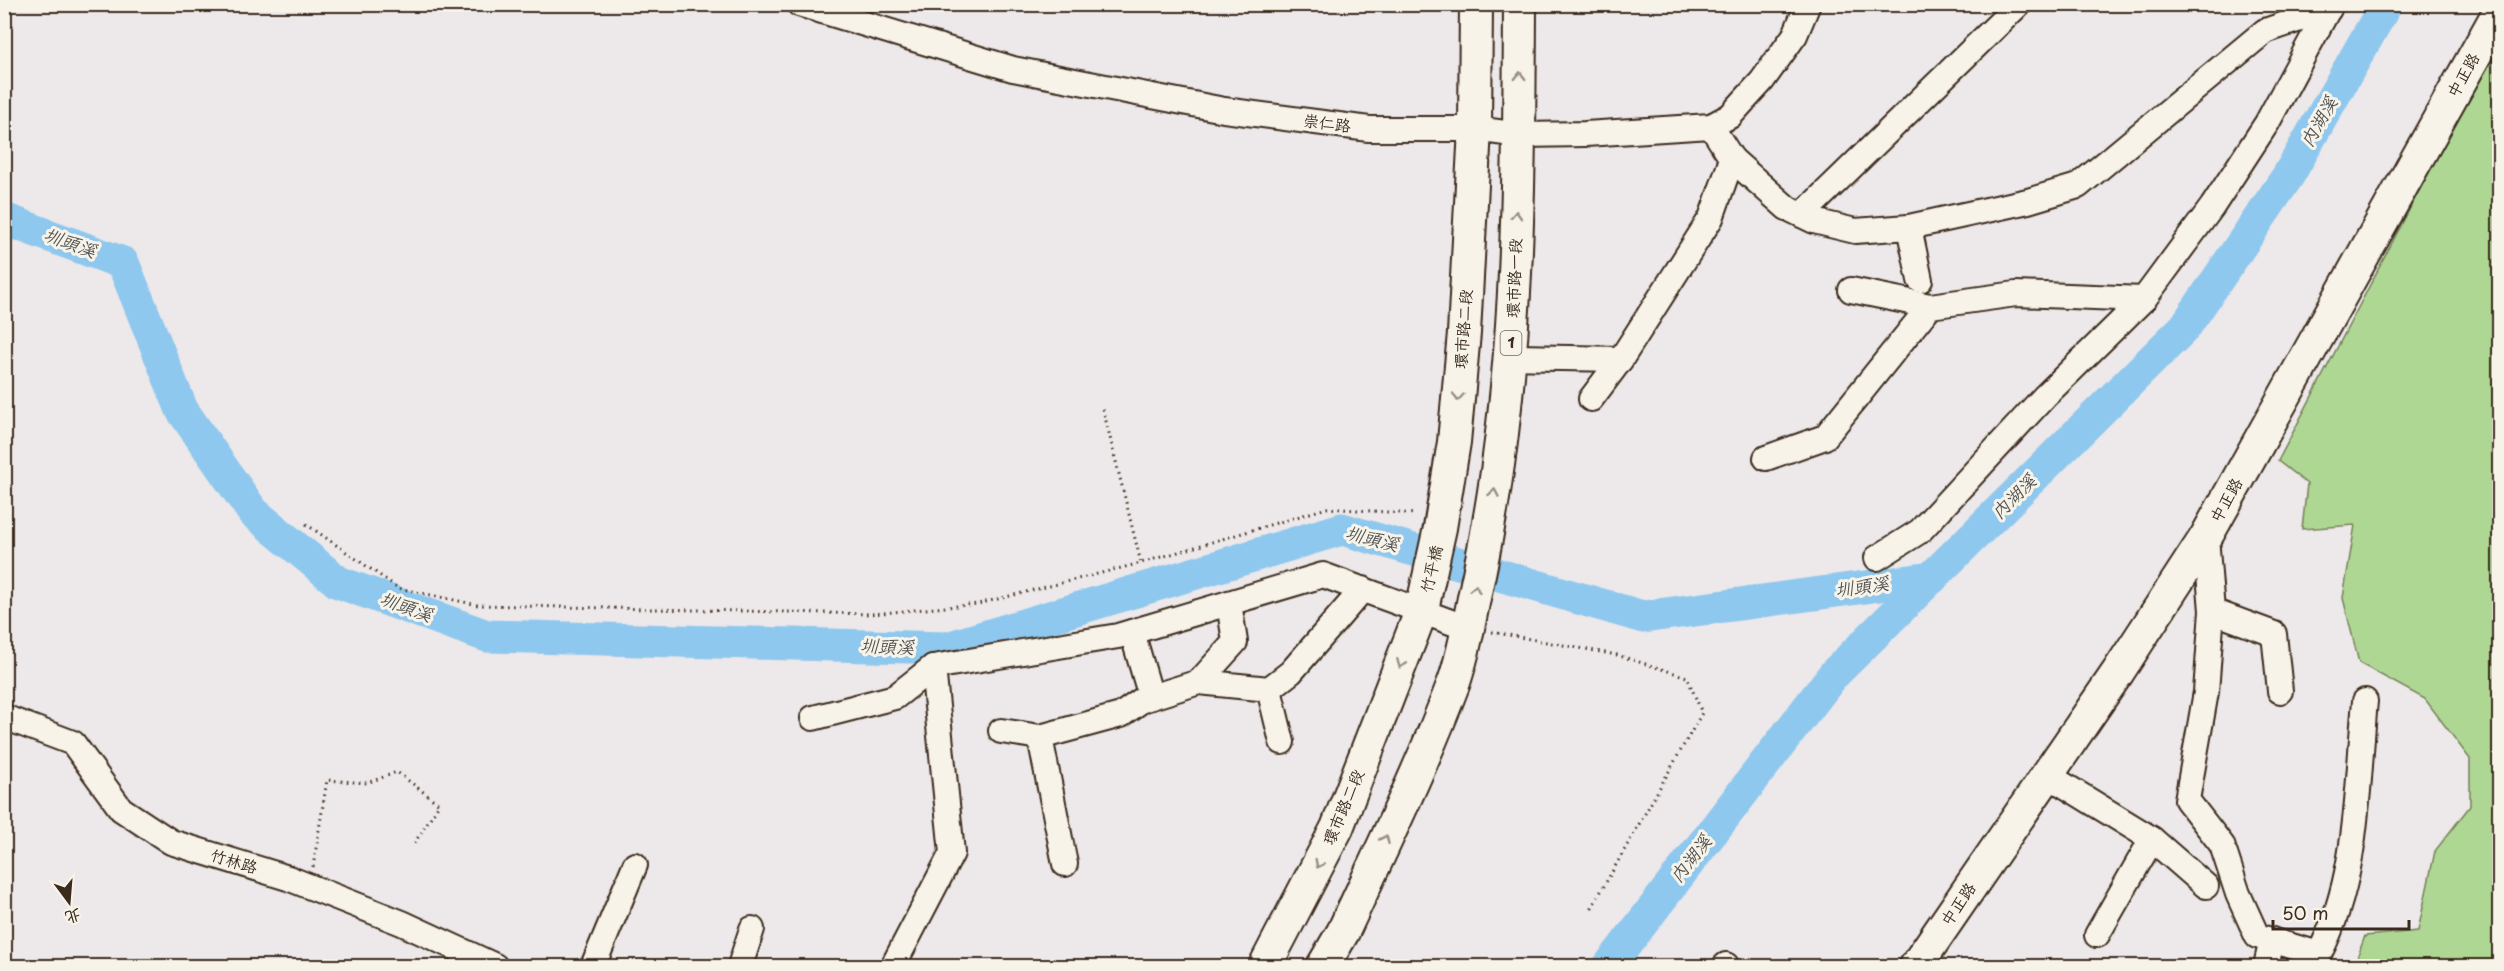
<svg xmlns="http://www.w3.org/2000/svg" width="2504" height="971" font-family="'Playpen Sans','LXGW WenKai TC',sans-serif">
<style>
.green{fill:#afd794;stroke:#758059;stroke-width:1.5}
.lines{fill:none;stroke-linecap:round;stroke-linejoin:round}
.river{stroke:#8fc8ee;stroke-width:33}
.minor-casing{stroke:#3b2a1e;stroke-width:28}
.major-casing{stroke:#3b2a1e;stroke-width:36}
.path{stroke:#3b2a1e;stroke-width:3;stroke-dasharray:1.5 4.5;stroke-linecap:butt}
.minor{stroke:#f7f3e8;stroke-width:24}
.major{stroke:#f7f3e8;stroke-width:32}
.oneway{stroke:#998e83}
.labels{text-anchor:middle;stroke-width:6;stroke-linejoin:round;paint-order:stroke}
.shield{fill:#f7f3e8;stroke:#73665b;stroke-width:1.5}
.shield-label{font-size:15px;font-weight:bold;fill:#3b2a1e}
.street-label{font-size:16px;fill:#3b2a1e;stroke:#f7f3e8}
.water-label{font-size:18px;font-style:italic;fill:#505252;stroke:#f7f3e8}
</style>
<rect width="100%" height="100%" fill="#ede8e9"/>
<filter id="ink" filterUnits="userSpaceOnUse"><feTurbulence type="fractalNoise" baseFrequency=".0167" numOctaves="2"/><feDisplacementMap in="SourceGraphic" scale="12" xChannelSelector="R" yChannelSelector="G"/><feConvolveMatrix kernelMatrix="1 2 1 2 8 2 1 2 1" color-interpolation-filters="sRGB"/></filter>
<g filter="url(#ink)">
<polygon class="green" points="2499,38 2499,966 2354,966 2365,936 2418,931 2435,851 2470,806 2470,759 2425,699 2359,663 2343,598 2355,525 2302,529 2307,484 2278,461"/>
<g class="lines">
<g class="river">
<polyline points="4,219 123,263 182,410 253,512 338,582 487,636 947,648 1342,529 1643,617 1932,578"/>
<polyline points="1609,966 1834,674 2185,327 2288,176 2386,4"/>
</g>
<g class="minor-casing">
<g id="minor">
<polyline points="799,4 1013,69 1224,110 1369,129 1475,129 1520,135 1585,134 1711,126 1730,116 1762,81 1795,35 1808,4"/>
<polyline points="1711,126 1732,159 1787,208 1814,221 1855,231 1909,227 2028,201 2078,186 2265,31 2329,9"/>
<polyline points="1802,215 2019,4"/>
<polyline points="1909,227 1920,280"/>
<polyline points="1851,290 1930,306"/>
<polyline points="1510,357 1621,359 1711,218 1732,159"/>
<polyline points="1591,399 1621,359"/>
<polyline points="1766,458 1825,437 1930,306 2016,294 2144,299"/>
<path d="M2206,537L2212,611L2206,692L2187,800L2222,845L2238,894L2257,936L2319,954C2359,878 2357,785 2365,701"/>
<polyline points="1877,558 1920,531 2045,396 2144,299 2212,207 2267,123 2331,4"/>
<polyline points="2212,611 2274,634 2280,691"/>
<polyline points="1132,632 1151,697"/>
<polyline points="1199,682 1235,642 1229,603"/>
<polyline points="1269,689 1282,742"/>
<polyline points="4,717 73,743 121,809 171,842 288,878 402,923 495,966"/>
<polyline points="813,718 895,697 933,667 1118,636 1323,575 1467,628"/>
<polyline points="1001,731 1040,737"/>
<polyline points="2046,774 2152,839 2097,935"/>
<polyline points="2152,839 2206,886"/>
<polyline points="1065,864 1040,737 1121,715 1142,700 1199,682 1269,689 1291,672 1363,589"/>
<polyline points="593,966 635,865"/>
<polyline points="740,966 752,929"/>
<polyline points="893,966 952,853 933,667"/>
<polyline points="1725,966 1726,965"/>
<polyline points="2266,966 2272,940"/>
</g>
</g>
<g class="major-casing">
<g id="major">
<polyline points="1265,966 1337,828 1422,609 1440,528 1454,442 1464,333 1475,129 1476,4"/>
<path d="M1323,966L1343,932C1381,850 1422,767 1454,682C1466,648 1471,609 1479,574C1519,387 1519,195 1520,4"/>
<polyline points="1916,966 2118,672 2206,537 2500,10"/>
</g>
</g>
<g class="path">
<polyline points="1103,409 1141,563"/>
<polyline points="306,524 398,588 478,605 872,614 978,604 1141,563 1327,508 1416,514"/>
<polyline points="1492,632 1617,655 1687,677 1702,713 1591,909"/>
<polyline points="313,867 327,780 367,783 397,772 439,804 412,847"/>
</g>
<use href="#minor" class="minor"/>
<use href="#major" class="major"/>
</g>
<defs><path id="oneway-chevron" d="M-2-3.5L2.5 0L-2 3.5" fill="none" stroke-width="1.6" stroke-linecap="round" stroke-linejoin="round" transform="scale(1.5)"/></defs>
<g class="oneway">
<use href="#oneway-chevron" transform="translate(1520 76) rotate(-90)"/>
<use href="#oneway-chevron" transform="translate(1516 215) rotate(-88)"/>
<use href="#oneway-chevron" transform="translate(1458 397) rotate(95)"/>
<use href="#oneway-chevron" transform="translate(1494 493) rotate(-80)"/>
<use href="#oneway-chevron" transform="translate(1475 589) rotate(-78)"/>
<use href="#oneway-chevron" transform="translate(1401 664) rotate(112)"/>
<use href="#oneway-chevron" transform="translate(1385 839) rotate(-66)"/>
<use href="#oneway-chevron" transform="translate(1319 864) rotate(116)"/>
</g>
</g>
<g class="labels">
<rect class="shield" x="1500.5" y="331" width="21" height="24" rx="4.5"/>
<g class="shield-label">
<text x="1511" y="348">1</text>
</g>
<g class="street-label">
<text transform="translate(2463 75) rotate(-61)" y="6">中正路</text>
<text transform="translate(1327 123) rotate(7)" y="6">崇仁路</text>
<text transform="translate(1514 278) rotate(-88)" y="6">環市路一段</text>
<text transform="translate(1463 329) rotate(-86)" y="6">環市路二段</text>
<text transform="translate(2226 500) rotate(-61)" y="6">中正路</text>
<text transform="translate(1431 569) rotate(-77)" y="6">竹平橋</text>
<text transform="translate(1343 807) rotate(-67)" y="6">環市路二段</text>
<text transform="translate(234 861) rotate(17)" y="6">竹林路</text>
<text transform="translate(1958 904) rotate(-56)" y="6">中正路</text>
</g>
<g class="water-label">
<text transform="translate(2319 122) rotate(-60)" y="6">內湖溪</text>
<text transform="translate(70 243) rotate(20)" y="6">圳頭溪</text>
<text transform="translate(2014 497) rotate(-45)" y="6">內湖溪</text>
<text transform="translate(1372 539) rotate(14)" y="6">圳頭溪</text>
<text transform="translate(1862 587) rotate(-8)" y="6">圳頭溪</text>
<text transform="translate(406 607) rotate(20)" y="6">圳頭溪</text>
<text transform="translate(887 647) rotate(2)" y="6">圳頭溪</text>
<text transform="translate(1691 859) rotate(-52)" y="6">內湖溪</text>
</g>
</g>
<rect width="2504" height="971" fill="none" stroke="#f7f3e8" stroke-width="24"/>
<rect x="12" y="12" width="2480" height="947" fill="none" stroke="#3b2a1e" stroke-width="2" filter="url(#ink)"/>
<g transform="translate(69 902) rotate(164)" stroke="#f7f3e8" stroke-width="4.5" paint-order="stroke">
<path d="M0-4.5L10 22L0 15L-10 22Z" fill="#3b2a1e"/>
<text y="-9" font-size="16" font-weight="bold" text-anchor="middle" fill="#3b2a1e">北</text>
</g>
<path d="M2273 920v9h136v-9" fill="none" stroke="#3b2a1e" stroke-width="3"/>
<text x="2282" y="920" font-size="18" fill="#3b2a1e" stroke="#f7f3e8" stroke-width="4.5" paint-order="stroke">50 m</text>
</svg>
